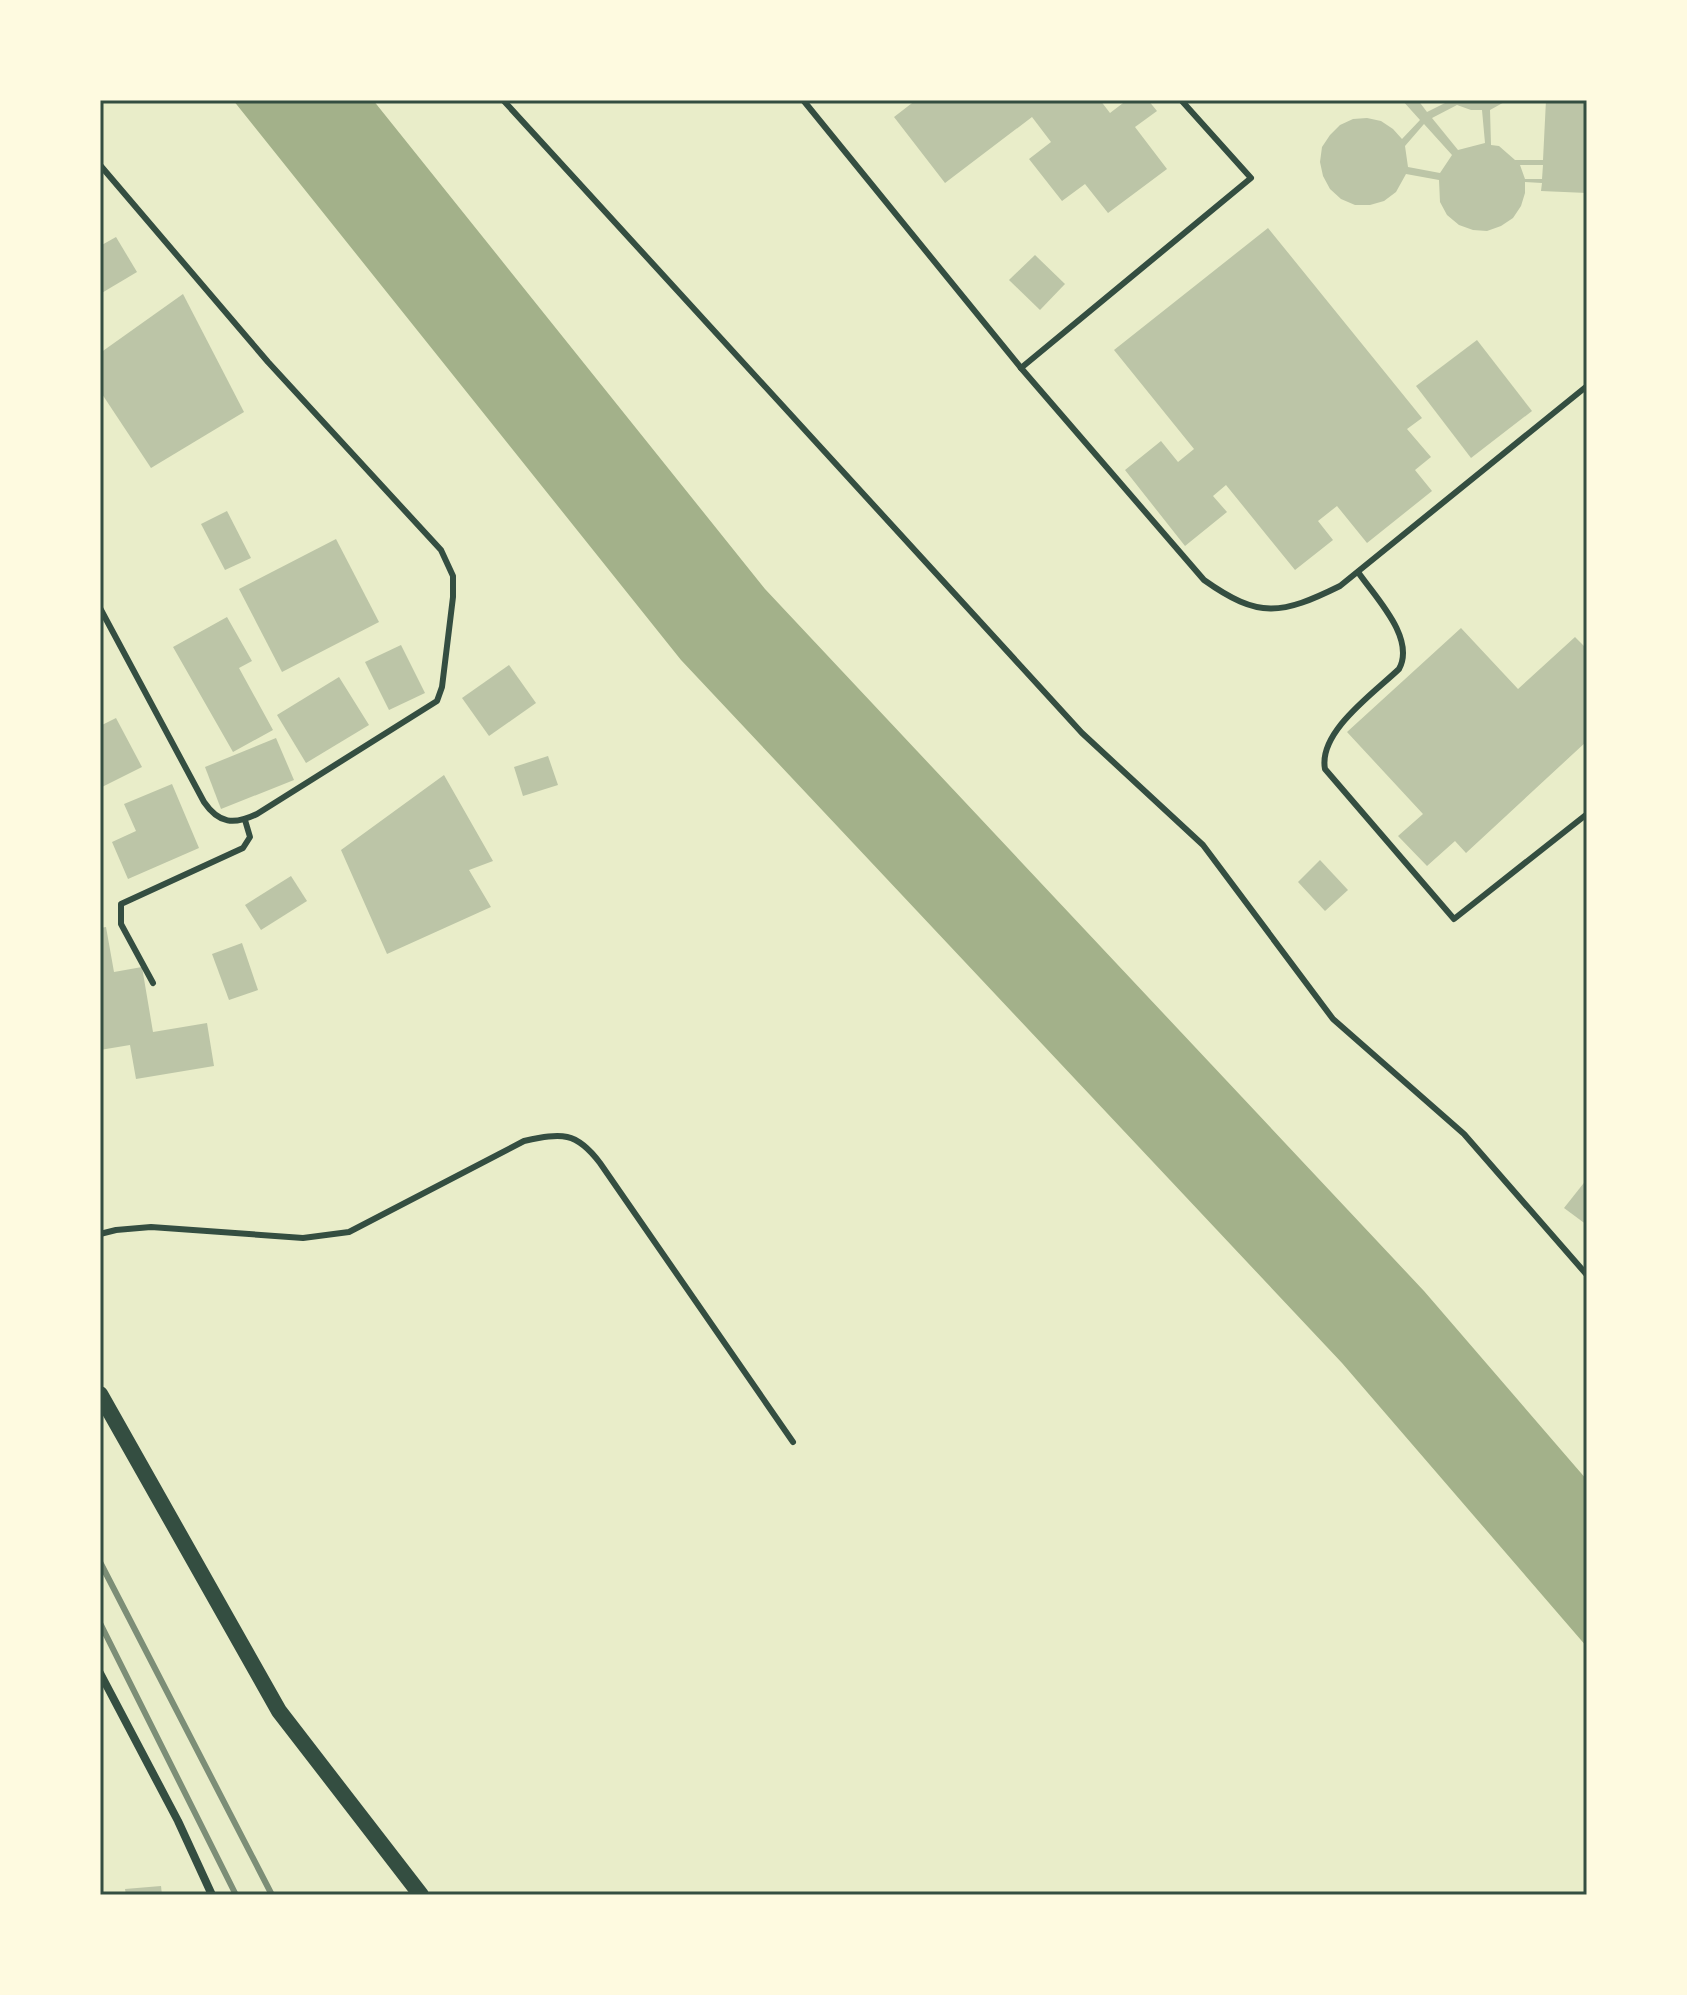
<svg xmlns="http://www.w3.org/2000/svg" width="1687" height="1995" font-family="Montserrat,sans-serif">
<style>
.water{fill:#a3b18a}
.building{fill:#bcc5a7;fill-rule:evenodd}
.lines{fill:none;stroke-linecap:round;stroke-linejoin:round}
.service{stroke:#344e41;stroke-width:6}
.minor{stroke:#344e41;stroke-width:8}
.secondary{stroke:#344e41;stroke-width:16}
.rail{stroke:#7c8e77;stroke-width:6}
.neatline{fill:none;stroke:#344e41;stroke-width:3}
</style>
<rect width="100%" height="100%" fill="#e9edc9"/>
<polygon class="water" points="233,100 373,100 765,589 1424,1291 1587,1480 1587,1647 1342,1363 681,660"/>
<g class="building">
<polygon points="916,100 1100,100 1110,113 1127,100 1148,100 1157,111 1135,127 1167,169 1108,213 1085,184 1062,201 1029,159 1051,142 1032,117 945,183 894,117"/>
<path d="M1402,100H1418L1427,112L1451,100H1508L1490,110L1491,145L1499,146L1515,160H1543L1546,100H1587V193L1541,191L1542,183L1525,182V193L1521,206L1513,218L1501,226L1487,231L1473,230L1459,225L1447,215L1440,202L1439,180L1406,174L1396,192L1384,201L1370,205H1355L1341,199L1330,189L1323,176L1320,162L1322,147L1330,135L1340,125L1353,119L1367,118L1381,121L1393,129L1402,139L1420,120ZM1457,105L1471,110H1482L1485,143L1458,150L1432,118ZM1424,124L1452,155L1440,173L1408,167L1405,146ZM1520,165H1543L1542,179H1525Z"/>
<polygon points="1268,228 1422,418 1407,429 1431,457 1415,470 1432,491 1367,543 1337,506 1318,521 1333,540 1295,570 1226,485 1213,496 1227,512 1185,546 1125,470 1161,441 1178,462 1194,449 1114,350"/>
<polygon points="116,237 137,272 100,294 100,246"/>
<polygon points="1035,255 1065,284 1040,310 1009,280"/>
<polygon points="183,294 244,412 151,468 100,391 100,353"/>
<polygon points="1477,340 1532,411 1471,458 1416,386"/>
<polygon points="227,511 251,558 225,570 201,524"/>
<polygon points="336,539 379,622 282,672 239,589"/>
<polygon points="227,617 252,661 239,668 273,730 233,752 173,647"/>
<polygon points="1461,628 1518,689 1575,637 1587,649 1587,741 1466,853 1455,841 1427,866 1398,836 1423,814 1347,732"/>
<polygon points="401,645 425,693 389,710 365,662"/>
<polygon points="509,665 536,703 489,736 462,698"/>
<polygon points="339,677 369,725 306,763 277,715"/>
<polygon points="116,718 142,767 100,788 100,726"/>
<polygon points="276,738 294,780 221,809 205,767"/>
<polygon points="548,756 558,785 523,796 514,767"/>
<polygon points="444,775 493,861 469,870 491,907 387,954 341,850"/>
<polygon points="172,784 199,848 128,879 112,842 136,831 124,804"/>
<polygon points="1320,860 1348,890 1325,911 1298,882"/>
<polygon points="291,876 307,901 261,930 245,905"/>
<polygon points="106,927 114,972 142,967 153,1032 207,1023 214,1066 136,1079 130,1045 100,1050 100,928"/>
<polygon points="242,943 258,990 229,1000 212,954"/>
<polygon points="1587,1179 1587,1225 1564,1208"/>
<polygon points="161,1886 162,1895 126,1895 125,1889"/>
</g>
<g class="lines">
<g class="service">
<polyline points="503,100 1082,733 1203,845 1333,1019 1464,1134 1587,1275"/>
<path d="M803,100L1021,368L1204,580C1259,619 1281,615 1340,586L1587,386"/>
<path d="M100,165L268,362L441,550L453,576V597L442,687L437,701L257,814C234,825 219,824 204,802L100,608"/>
<polyline points="1021,368 1251,178 1181,100"/>
<path d="M1358,572C1375,597 1416,638 1399,669C1374,693 1318,732 1325,769L1454,919L1587,814"/>
<polyline points="153,983 121,924 121,904 243,848 250,837 245,820"/>
<path d="M100,1234L116,1230L151,1227L303,1238L349,1232L524,1141C562,1133 576,1131 600,1163L793,1442"/>
</g>
<polyline class="minor" points="100,1673 178,1821 212,1895"/>
<polyline class="secondary" points="100,1394 279,1711 421,1895"/>
<g class="rail">
<polyline points="100,1562 272,1895"/>
<polyline points="100,1623 236,1895"/>
</g>
</g>
<rect width="1687" height="1995" fill="none" stroke="#fefae0" stroke-width="204"/>
<rect x="102" y="102" width="1483" height="1791" class="neatline"/>
</svg>
